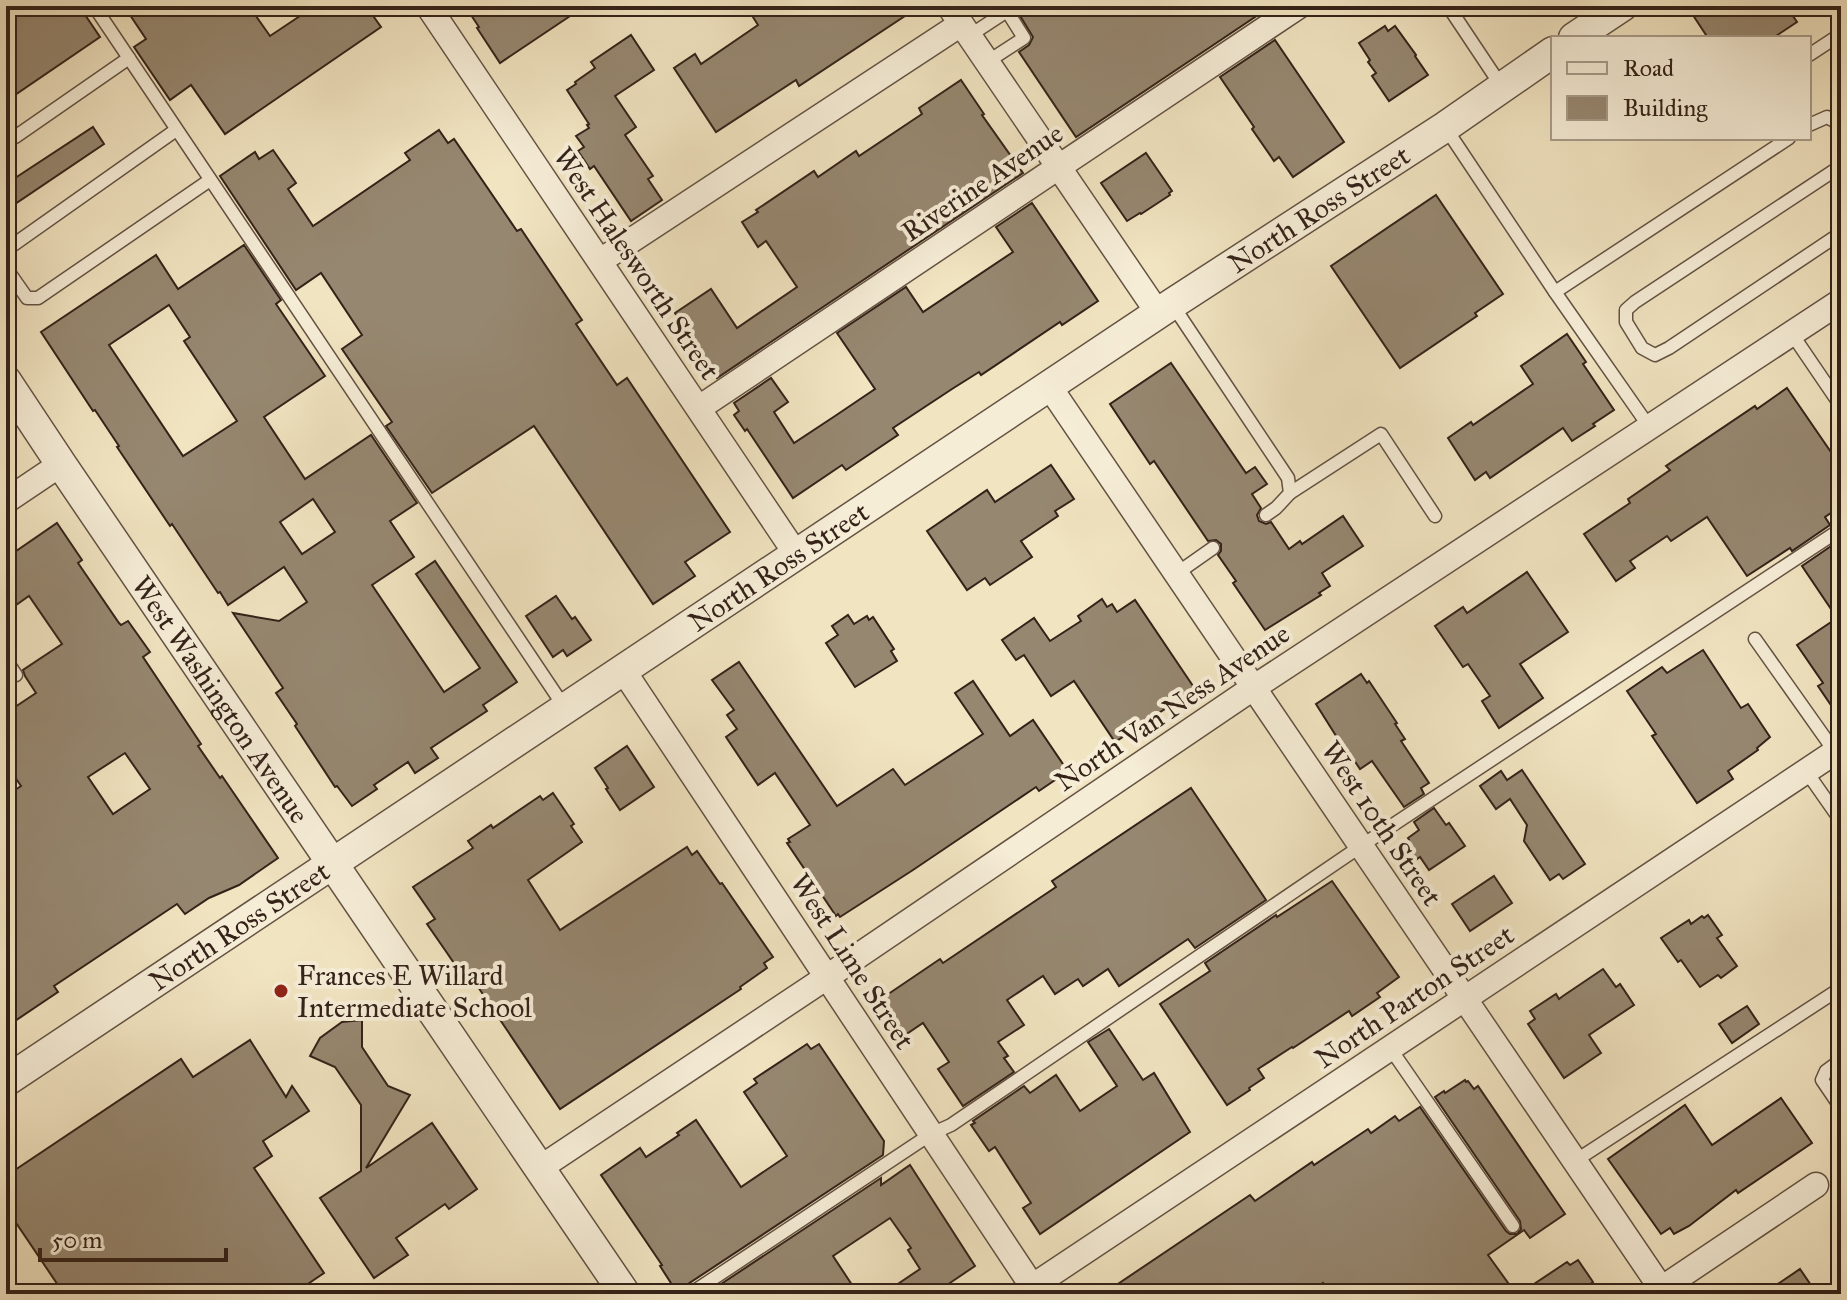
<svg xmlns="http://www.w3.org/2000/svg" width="1847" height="1300" font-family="'IM FELL Great Primer',serif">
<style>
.building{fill:#968770;stroke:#342219;stroke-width:2;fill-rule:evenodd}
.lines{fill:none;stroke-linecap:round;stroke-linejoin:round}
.service-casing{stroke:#635243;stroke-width:15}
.minor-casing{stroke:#635243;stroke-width:27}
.tertiary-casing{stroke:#635243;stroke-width:33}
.service{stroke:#f6edd7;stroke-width:12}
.minor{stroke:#f6edd7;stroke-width:24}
.tertiary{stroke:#f6edd7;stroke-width:30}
.poi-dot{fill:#8f2418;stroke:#f6edd7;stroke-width:3}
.labels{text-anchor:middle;stroke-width:8;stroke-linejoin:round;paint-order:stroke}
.street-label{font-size:28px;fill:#342219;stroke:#f6edd7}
.poi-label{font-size:28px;fill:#342219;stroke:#f6edd7;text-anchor:start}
</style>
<rect width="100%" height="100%" fill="#f1e4c1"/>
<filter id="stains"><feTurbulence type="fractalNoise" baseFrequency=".0025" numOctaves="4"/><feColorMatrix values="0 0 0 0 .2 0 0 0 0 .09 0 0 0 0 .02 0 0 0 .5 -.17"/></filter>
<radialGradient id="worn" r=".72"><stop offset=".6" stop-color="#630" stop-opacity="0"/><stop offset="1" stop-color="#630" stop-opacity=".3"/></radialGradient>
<g class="building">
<polygon points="6,6 79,6 100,37 6,101"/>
<polygon points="124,6 249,6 270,36 315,6 366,6 381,27 225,134 191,85 170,100 134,47 146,39"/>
<polygon points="465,6 585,6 500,63 477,28 479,27"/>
<polygon points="746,6 920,6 799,86 796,80 716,132 674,68 695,54 701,64 758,25"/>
<polygon points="1014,6 1252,6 1258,15 1076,137 1019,52 1029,45 1033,37"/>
<polygon points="1687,6 1786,6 1797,22 1773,38 1708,38"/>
<polygon points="1385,26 1388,31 1395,26 1416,55 1415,56 1428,75 1389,101 1372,76 1376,73 1368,62 1370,60 1359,43"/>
<polygon points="631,35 654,70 615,96 636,127 625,135 653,176 648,179 662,200 631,221 594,166 590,169 578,151 584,147 576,136 589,128 587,125 589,124 567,90 576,84 575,82 595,68 591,62"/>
<polygon points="1275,40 1344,142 1293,177 1279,157 1274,161 1252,129 1254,127 1220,77"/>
<polygon points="961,80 984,114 982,115 1023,173 717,378 675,313 711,289 737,328 797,287 766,241 758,247 742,222 758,212 756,210 814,171 818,177 856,151 859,156 922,114 919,108"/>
<polygon points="93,127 104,144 6,210 6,184"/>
<polygon points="439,130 448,143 454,139 517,231 521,229 582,320 576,324 617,385 627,378 730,532 685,562 695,576 653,604 534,426 432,493 386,426 392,422 342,349 362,335 321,273 296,290 220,176 255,152 259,159 273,150 296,183 288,189 313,226 410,160 405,153"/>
<polygon points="1146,153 1172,191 1169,193 1170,195 1141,214 1140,213 1127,221 1101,183"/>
<polygon points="1436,195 1503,294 1475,313 1477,316 1400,368 1331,266"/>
<polygon points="1032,203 1098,301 1062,325 1060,322 981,375 979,372 952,389 893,428 898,435 846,470 842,465 793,498 747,429 745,431 734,415 739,411 734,403 771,378 788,402 774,412 794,443 835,416 875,389 837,333 906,287 923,312 1013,252 996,227"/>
<path d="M244,245L281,300L276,304L325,376L264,417L305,479L371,435L417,503L390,521L414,557L372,585L444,692L480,668L416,574L435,561L517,682L483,705L487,711L431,748L438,758L415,773L408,762L374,785L377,789L352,806L337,786L335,787L295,726L297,724L276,693L283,688L233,613L279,621L307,602L284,567L228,605L220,592L218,593L172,524L170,526L117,447L119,446L95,410L93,411L41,332L156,255L178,289ZM169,305L190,337L184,341L237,421L183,456L109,345ZM313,499L335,532L302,554L280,522Z"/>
<polygon points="1567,334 1586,362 1583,364 1614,410 1593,424 1595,426 1572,441 1563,428 1490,478 1486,472 1475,480 1448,438 1471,422 1473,425 1533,384 1521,366"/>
<polygon points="1171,363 1246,473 1255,467 1267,484 1252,494 1261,508 1257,515 1259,521 1266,524 1271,522 1289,549 1300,541 1302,544 1343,516 1363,546 1322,573 1330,586 1319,593 1321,595 1265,630 1233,583 1236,581 1218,555 1221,551 1221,544 1216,540 1208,541 1154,461 1150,464 1110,404"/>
<polygon points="1787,388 1833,455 1841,449 1841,506 1825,517 1830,525 1792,551 1790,548 1747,576 1707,517 1671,541 1667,536 1630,561 1635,568 1616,581 1584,534 1630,503 1628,499 1670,470 1666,466 1755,406 1757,409"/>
<polygon points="1051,465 1074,499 1055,511 1058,516 1021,541 1032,557 990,585 985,578 967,590 927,531 987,490 995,502"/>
<path d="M57,523L82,560L78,563L119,623L121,625L128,621L150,652L143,657L201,744L198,746L220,778L222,776L278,858L239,885L209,898L185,914L177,904L54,986L58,992L6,1027V796L21,786L6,764V713L36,693L25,676L23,670L62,644L29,596L6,612V558ZM125,753L150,789L113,814L88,777Z"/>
<polygon points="1840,540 1841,541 1841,720 1818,686 1823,683 1797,645 1837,618 1802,566"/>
<polygon points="1527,572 1568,632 1520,664 1543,698 1499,728 1482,701 1490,696 1468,664 1463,667 1435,626 1463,607 1467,613"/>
<polygon points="556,596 572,619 575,617 591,640 567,656 563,650 553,657 526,616"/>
<polygon points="1102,599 1107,607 1112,604 1117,612 1135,600 1195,689 1115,742 1074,681 1051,696 1024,655 1016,660 1002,640 1034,618 1050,641 1081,621 1078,616"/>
<polygon points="848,615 854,624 867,616 869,620 873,617 894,649 891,651 897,661 855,687 826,643 838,635 832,626"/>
<polygon points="1703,650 1741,708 1748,704 1770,737 1757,748 1758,750 1728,771 1733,779 1697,803 1652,736 1656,734 1627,691 1662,667 1667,673"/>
<polygon points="739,662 837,806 893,769 905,785 983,734 955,693 973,681 1010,736 1033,720 1065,767 1052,776 1055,780 1039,791 1036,787 913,870 840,917 838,914 836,916 787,843 790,842 788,839 810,825 775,773 758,785 726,737 737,729 727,715 734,710 712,680"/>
<polygon points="1361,674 1367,683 1369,681 1397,723 1395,724 1405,739 1401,741 1429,783 1421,788 1424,794 1404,807 1372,761 1360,769 1350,754 1348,755 1316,704"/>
<polygon points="627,746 654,787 620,810 606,789 608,788 595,768"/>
<polygon points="1522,770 1585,864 1563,879 1559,874 1550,880 1524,841 1527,825 1510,799 1496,809 1480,786 1501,771 1507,780"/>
<polygon points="1191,788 1266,900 1195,948 1188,939 1119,986 1108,969 1083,986 1078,979 1055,994 1043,976 1007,1000 1024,1025 998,1042 1008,1056 1004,1058 1014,1072 963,1106 938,1069 949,1062 923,1023 905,1035 881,999 940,959 943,963 1056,887 1052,881"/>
<polygon points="553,793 574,824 571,826 582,842 528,880 560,930 687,847 692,855 697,851 720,884 722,883 773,957 764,963 767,968 740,987 741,989 560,1109 474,981 469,985 445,950 427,924 435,919 413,887 473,848 468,841 491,825 493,828 540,796 543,800"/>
<polygon points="1434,808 1446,825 1449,823 1465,846 1429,870 1420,857 1414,861 1403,844 1409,840 1408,838 1419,830 1414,822"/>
<polygon points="1494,876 1512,903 1470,931 1452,904"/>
<polygon points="1332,881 1399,977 1377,993 1380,997 1352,1016 1349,1011 1293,1048 1292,1047 1258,1069 1264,1078 1249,1088 1250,1090 1227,1105 1160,1004 1210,971 1205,963 1276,915 1277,917"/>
<polygon points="1708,915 1722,935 1717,938 1737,966 1721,978 1718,975 1700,987 1681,960 1678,962 1661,938 1689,920 1691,924 1702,916 1704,918"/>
<polygon points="1603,969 1616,987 1620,984 1634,1005 1589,1035 1601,1053 1564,1078 1528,1024 1535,1019 1530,1011 1556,994 1559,999 1563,996"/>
<polygon points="1747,1006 1759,1024 1732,1043 1719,1024"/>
<polygon points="362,1020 362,1047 388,1086 410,1095 366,1168 432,1123 477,1189 449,1209 445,1204 396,1238 408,1255 374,1278 320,1198 361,1171 361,1105 335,1067 310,1056 320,1038 342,1022"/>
<polygon points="1109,1029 1143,1080 1154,1073 1190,1132 1040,1234 1023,1208 1031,1203 995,1147 989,1151 971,1125 975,1123 973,1121 1024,1086 1030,1093 1056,1075 1080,1111 1117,1086 1088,1042"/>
<polygon points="250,1040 286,1097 292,1086 309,1111 263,1141 272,1156 254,1168 324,1273 293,1294 64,1294 6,1208 6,1176 181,1059 193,1077"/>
<polygon points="807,1044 811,1049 819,1044 884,1141 883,1155 685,1286 681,1294 678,1294 660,1266 662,1265 601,1175 640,1148 646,1157 679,1135 677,1133 696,1120 741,1187 787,1156 744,1092 757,1083 754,1079"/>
<polygon points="1465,1080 1466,1082 1468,1081 1474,1089 1478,1086 1565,1214 1530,1238 1524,1230 1488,1255 1516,1294 1330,1294 1323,1283 1306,1294 1103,1294 1250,1195 1255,1201 1312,1162 1314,1165 1368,1129 1371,1133 1395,1116 1399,1121 1420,1107 1506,1231 1510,1234 1517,1234 1521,1229 1520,1221 1435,1097 1444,1091 1445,1093"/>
<polygon points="1781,1098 1812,1143 1738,1193 1736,1190 1689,1226 1674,1234 1670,1228 1661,1234 1608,1159 1685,1105 1712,1145"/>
<polygon points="910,1165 975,1266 944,1287 931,1294 883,1294 920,1269 908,1250 911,1248 890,1218 833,1256 858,1294 804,1294 799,1286 786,1294 706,1294 881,1178 881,1185"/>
<polygon points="1578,1260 1593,1282 1576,1294 1519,1294 1567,1262 1570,1265"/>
<polygon points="1800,1269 1817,1294 1763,1294"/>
</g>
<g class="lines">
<g class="service-casing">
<g id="service">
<polyline points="94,6 565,708"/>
<polyline points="1448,6 1502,87"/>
<polyline points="969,36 1007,11 1024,38 987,62"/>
<polyline points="1809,55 1841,34"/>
<polyline points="1809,125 1827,117 1836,122 1841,129"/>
<polyline points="1445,127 1555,292 1650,428"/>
<polyline points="15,137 129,58"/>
<polyline points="1841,166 1635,302 1626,310 1626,322 1642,348 1655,355 1669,348 1841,233"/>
<polyline points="6,250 176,130"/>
<polyline points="6,268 27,298 38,298 210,180"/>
<polyline points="1555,292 1789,138"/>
<polyline points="1172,304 1288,478 1290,493 1276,508 1266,515"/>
<polyline points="1792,334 1841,406"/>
<polyline points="1290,493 1381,434 1435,516"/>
<polyline points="1176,574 1213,548"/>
<polyline points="1755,639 1835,752"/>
<polyline points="6,660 16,675"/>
<polyline points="1806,771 1841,821"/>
<polyline points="1390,1048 1513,1226"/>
<polyline points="1841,1060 1826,1071 1822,1080 1841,1108"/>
<polyline points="1575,1161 1841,988"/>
<polyline points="690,1294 931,1134 951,1125 1361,846 1841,529"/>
</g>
</g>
<g class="minor-casing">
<g id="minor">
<polyline points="428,6 796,554"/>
<polyline points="949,6 1158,313"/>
<polyline points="600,261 961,24"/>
<polyline points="1049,386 1665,1294"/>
<polyline points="699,408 1299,6"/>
<polyline points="6,501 61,464"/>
<polyline points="623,670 1032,1286"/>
<polyline points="540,1168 827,977 1253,688 1841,301"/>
<polyline points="1661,1289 1816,1185"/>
<polyline points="1021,1294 1841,748"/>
</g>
</g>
<g class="tertiary-casing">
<g id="tertiary">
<polyline points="1574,38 1622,6"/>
<path id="s1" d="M6,381L61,464L625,1294"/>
<path id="s2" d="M6,1081L1172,304L1445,127L1553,52"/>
</g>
</g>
<use href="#service" class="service"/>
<use href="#minor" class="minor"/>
<use href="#tertiary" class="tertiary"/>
</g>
<circle class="poi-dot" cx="281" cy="991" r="8"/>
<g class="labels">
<g class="street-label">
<text transform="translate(982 182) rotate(-34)" y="10">Riverine Avenue</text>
<text dy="10" stroke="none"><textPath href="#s2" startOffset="1576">North Ross Street</textPath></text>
<text transform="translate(637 263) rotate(56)" y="10">West Halesworth Street</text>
<text dy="10" stroke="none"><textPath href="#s2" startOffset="928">North Ross Street</textPath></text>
<text dy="10" stroke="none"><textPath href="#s1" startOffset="384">West Washington Avenue</textPath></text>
<text transform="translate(1172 707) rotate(-34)" y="10">North Van Ness Avenue</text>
<text transform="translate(1382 823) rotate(56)" y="10">West 10th Street</text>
<text dy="10" stroke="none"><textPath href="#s2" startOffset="280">North Ross Street</textPath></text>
<text transform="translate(853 961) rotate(57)" y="10">West Lime Street</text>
<text transform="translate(1414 996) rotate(-34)" y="10">North Parton Street</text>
</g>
<g class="poi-label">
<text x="297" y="985">Frances E Willard<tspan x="297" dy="32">Intermediate School</tspan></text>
</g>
</g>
<rect width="1847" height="1300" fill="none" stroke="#f1e4c1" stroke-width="32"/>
<rect x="8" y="8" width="1831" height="1284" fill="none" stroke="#342219" stroke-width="4"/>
<rect x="16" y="16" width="1815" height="1268" fill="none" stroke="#342219" stroke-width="2"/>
<rect x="1551" y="36" width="260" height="104" fill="#f6edd7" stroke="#a89c8b" stroke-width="2"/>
<rect x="1567" y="62" width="40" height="12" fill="#f6edd7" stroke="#a89c8b" stroke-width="2"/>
<text x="1623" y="76" font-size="24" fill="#342219">Road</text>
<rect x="1567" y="96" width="40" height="24" fill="#968770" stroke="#a89c8b" stroke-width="2"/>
<text x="1623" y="116" font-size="24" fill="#342219">Building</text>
<path d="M40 1248v12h186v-12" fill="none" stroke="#342219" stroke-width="4"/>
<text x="52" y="1248" font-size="24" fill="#342219" stroke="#f6edd7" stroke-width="6" paint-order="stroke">50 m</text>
<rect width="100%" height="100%" filter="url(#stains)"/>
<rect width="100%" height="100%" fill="url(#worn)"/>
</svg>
